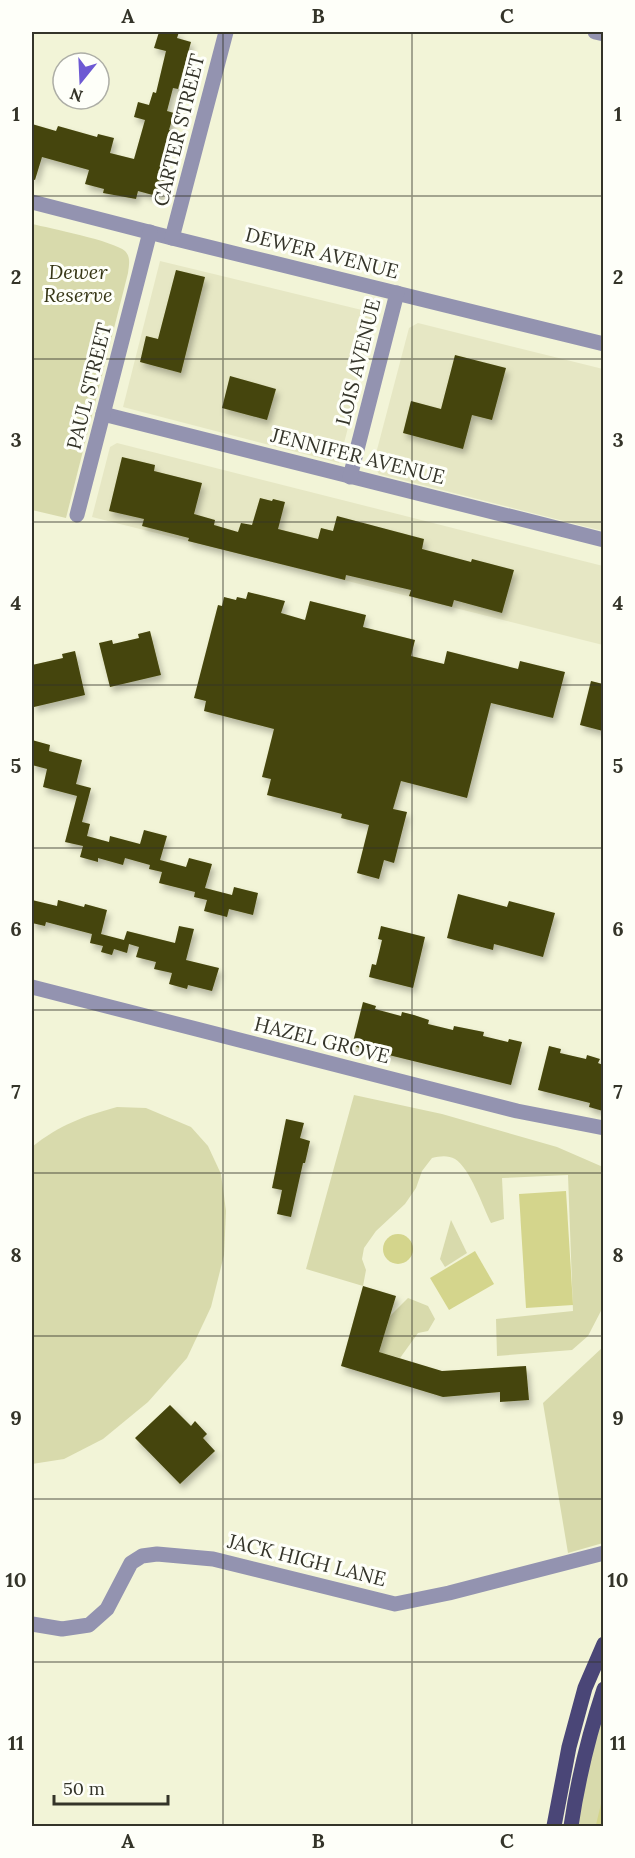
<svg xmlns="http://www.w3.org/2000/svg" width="635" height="1858" font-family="Lora,serif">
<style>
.built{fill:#e6e7c4}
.green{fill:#d8daac}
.water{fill:#d4d58c}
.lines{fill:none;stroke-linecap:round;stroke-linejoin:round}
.stream{stroke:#d4d58c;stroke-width:4.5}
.building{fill:#45450a;filter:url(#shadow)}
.minor{stroke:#9393b0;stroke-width:15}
.major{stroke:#4a4677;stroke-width:15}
.grid{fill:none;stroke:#343429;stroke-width:1.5;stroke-opacity:0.55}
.labels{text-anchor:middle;stroke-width:6;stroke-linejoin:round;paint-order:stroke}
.street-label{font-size:20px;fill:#343429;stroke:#fefff9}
.park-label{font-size:20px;font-style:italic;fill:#363616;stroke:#fefff9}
.neatline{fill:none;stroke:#343429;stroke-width:2}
.grid-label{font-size:20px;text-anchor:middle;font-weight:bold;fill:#343429}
</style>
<defs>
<filter id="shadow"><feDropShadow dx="3" dy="5" stdDeviation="3" flood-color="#0004"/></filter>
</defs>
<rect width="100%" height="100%" fill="#f2f4d7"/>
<g class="built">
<polygon points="160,261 370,312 375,321 339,463 123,407"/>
<polygon points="418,323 603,369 603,531 379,474 373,465 409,328"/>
<polygon points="117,443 603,566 603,645 92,517 110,447"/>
</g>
<g class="green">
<path d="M32,224C49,228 114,241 125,251C131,257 129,265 128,273L66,518L32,510Z"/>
<path d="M354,1095L442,1114L557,1147L603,1167V1307L588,1336L572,1350L497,1356L496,1319L573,1311L568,1175L502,1178L504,1219L491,1223C483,1207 470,1168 455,1159C448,1155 440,1156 432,1158L422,1171L416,1188L405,1204L376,1231L364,1248L362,1259L366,1270L363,1286L306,1269Z"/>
<path d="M117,1107L146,1108L191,1127L208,1146L221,1174L226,1211L224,1255L211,1307L187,1358L148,1402L103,1439L64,1459L32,1464V1147C59,1125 84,1116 117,1107Z"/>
<polygon points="451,1220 467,1253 445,1267 440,1259"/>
<polygon points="408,1298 428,1306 435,1319 428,1331 418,1333 400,1358 379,1352 390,1316"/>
<polygon points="603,1347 603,1543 568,1553 543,1403"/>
<polygon points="603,1689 603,1826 571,1826"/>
</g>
<g class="water">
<polygon points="566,1191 573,1305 526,1308 519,1194"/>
<circle cx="398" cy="1249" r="15"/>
<polygon points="475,1251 494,1284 449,1310 430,1278"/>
</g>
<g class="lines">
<polyline class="stream" points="598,1826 604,1801"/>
</g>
<g class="building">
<polygon points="159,32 179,32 177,38 191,42 178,89 173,88 167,111 174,113 169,130 172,131 158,177 165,179 160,197 138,191 136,199 103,193 104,189 85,184 89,170 42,157 35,180 32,179 32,124 56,131 58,126 97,137 98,134 114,138 110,153 134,159 145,120 134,117 138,102 149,105 153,92 156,93 166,51 154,48"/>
<polygon points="176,270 205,277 181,373 140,362 146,336 158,339"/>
<polygon points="455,355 506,368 492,420 472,415 463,449 403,433 411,401 441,409"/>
<polygon points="230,376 276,389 267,420 222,408"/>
<polygon points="122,457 155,465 154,471 202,483 194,514 215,520 214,525 238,532 241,523 252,525 260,498 272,501 273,499 285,502 278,529 318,539 321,528 333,531 337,516 424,539 422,549 471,562 472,559 514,570 502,613 454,600 452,607 409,596 411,590 346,575 345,580 188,541 189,538 142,526 144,519 109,511"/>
<polygon points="248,592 285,601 281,613 305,620 310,601 366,615 363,627 415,640 411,656 444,664 447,651 518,669 520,661 565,672 553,718 491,703 467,798 401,781 393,809 407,812 394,863 384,860 379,879 357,873 369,825 341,818 342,814 267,795 271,779 262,777 274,729 204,711 206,701 194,698 218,605 222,606 224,597 236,600 237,597 246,599"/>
<polygon points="150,631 161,675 110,687 99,643 112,640 113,644 139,638 138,634"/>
<polygon points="75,651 85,695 34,707 32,694 32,665 63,658 62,654"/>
<polygon points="591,681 603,684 603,731 580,725"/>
<polygon points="32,740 50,745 49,751 82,760 76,784 91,788 82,822 90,824 87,836 109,842 110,836 140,844 144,830 167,836 160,860 186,867 189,858 212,864 205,888 232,895 234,887 258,893 253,915 229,909 227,917 204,911 207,900 194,897 195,892 159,883 162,872 149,869 150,865 125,858 123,865 98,858 98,862 80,857 83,846 65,842 77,796 43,787 47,769 32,765"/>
<polygon points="458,894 507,907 509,901 555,913 543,957 494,944 493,950 447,938"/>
<polygon points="32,900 57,906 58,900 84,907 85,904 107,910 101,934 124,940 127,931 175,943 179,926 194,929 186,960 219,968 212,991 188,985 187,989 169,984 172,973 154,969 156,962 136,957 139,947 129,944 127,953 114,949 112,955 101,952 103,946 90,943 92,934 46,922 45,926 32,923"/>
<polygon points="381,926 425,937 413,988 369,977 372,964 376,965 382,940 378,939"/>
<polygon points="363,1002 376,1006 375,1009 401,1016 402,1012 414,1015 429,1020 428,1024 453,1030 454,1026 484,1032 483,1036 508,1042 509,1039 522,1042 511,1085 352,1046"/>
<polygon points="549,1046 561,1049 560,1053 586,1059 587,1055 600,1059 598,1063 603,1065 603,1111 589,1107 590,1103 538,1090"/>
<polygon points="286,1119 304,1123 300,1138 310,1141 305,1163 303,1163 291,1217 277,1214 282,1190 272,1188"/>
<polygon points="363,1286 396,1296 379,1352 442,1371 526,1366 529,1400 500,1402 500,1392 443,1397 341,1366"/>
<polygon points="170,1405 191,1426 195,1421 207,1434 203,1438 215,1451 180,1484 135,1438"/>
</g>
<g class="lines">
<g class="minor">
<polyline points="595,32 604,34"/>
<polyline points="32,202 172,238 604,344"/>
<polyline points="172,238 226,32"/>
<polyline points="103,414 604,540"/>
<polyline points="350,477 397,293"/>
<polyline points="77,515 150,232"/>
<polyline points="32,987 517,1111 604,1128"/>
<polyline points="32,1624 62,1629 89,1625 107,1609 131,1563 142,1556 157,1554 213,1559 395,1604 449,1593 604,1553"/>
</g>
<g class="major">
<polyline points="554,1826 569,1747 585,1688 604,1644"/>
<path d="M571,1826C578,1779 589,1734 604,1689"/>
</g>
</g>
<path class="grid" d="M223,32V1826M412,32V1826M32,196H604M32,359H604M32,522H604M32,685H604M32,848H604M32,1010H604M32,1173H604M32,1336H604M32,1499H604M32,1662H604"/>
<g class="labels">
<g class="street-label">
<text transform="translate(179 130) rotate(-76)" y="7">CARTER STREET</text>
<text transform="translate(322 253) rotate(14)" y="7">DEWER AVENUE</text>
<text transform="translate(358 362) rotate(-76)" y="7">LOIS AVENUE</text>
<text transform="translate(89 386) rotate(-76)" y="7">PAUL STREET</text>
<text transform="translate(358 456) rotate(14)" y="7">JENNIFER AVENUE</text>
<text transform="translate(322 1040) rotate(14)" y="7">HAZEL GROVE</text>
<text transform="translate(307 1560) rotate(14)" y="7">JACK HIGH LANE</text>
</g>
<g class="park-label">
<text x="78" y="279">Dewer<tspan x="78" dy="23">Reserve</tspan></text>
</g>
</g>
<rect width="635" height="1858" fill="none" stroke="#fefff9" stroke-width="66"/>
<g transform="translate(81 81) rotate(198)"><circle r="28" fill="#fefff9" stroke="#adaea6" stroke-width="1.5"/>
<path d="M0-4.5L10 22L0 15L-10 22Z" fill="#6d59d3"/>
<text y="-9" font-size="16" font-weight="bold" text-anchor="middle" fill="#343429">N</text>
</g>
<path d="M54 1795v9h114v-9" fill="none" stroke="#343429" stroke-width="3"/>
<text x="63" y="1795" font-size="18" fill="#343429" stroke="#fefff9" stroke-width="4.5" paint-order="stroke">50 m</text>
<rect x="33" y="33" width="569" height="1792" class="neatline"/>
<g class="grid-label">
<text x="128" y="23">A</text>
<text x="318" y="23">B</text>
<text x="507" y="23">C</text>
<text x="16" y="121">1</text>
<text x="618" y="121">1</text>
<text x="16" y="284">2</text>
<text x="618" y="284">2</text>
<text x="16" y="447">3</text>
<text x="618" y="447">3</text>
<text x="16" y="610">4</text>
<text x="618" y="610">4</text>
<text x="16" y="773">5</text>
<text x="618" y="773">5</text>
<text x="16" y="936">6</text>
<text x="618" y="936">6</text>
<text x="16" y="1099">7</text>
<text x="618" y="1099">7</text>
<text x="16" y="1262">8</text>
<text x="618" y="1262">8</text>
<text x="16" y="1425">9</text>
<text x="618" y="1425">9</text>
<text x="16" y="1587">10</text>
<text x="618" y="1587">10</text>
<text x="16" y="1750">11</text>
<text x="618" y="1750">11</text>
<text x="128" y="1848">A</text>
<text x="318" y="1848">B</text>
<text x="507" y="1848">C</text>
</g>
</svg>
